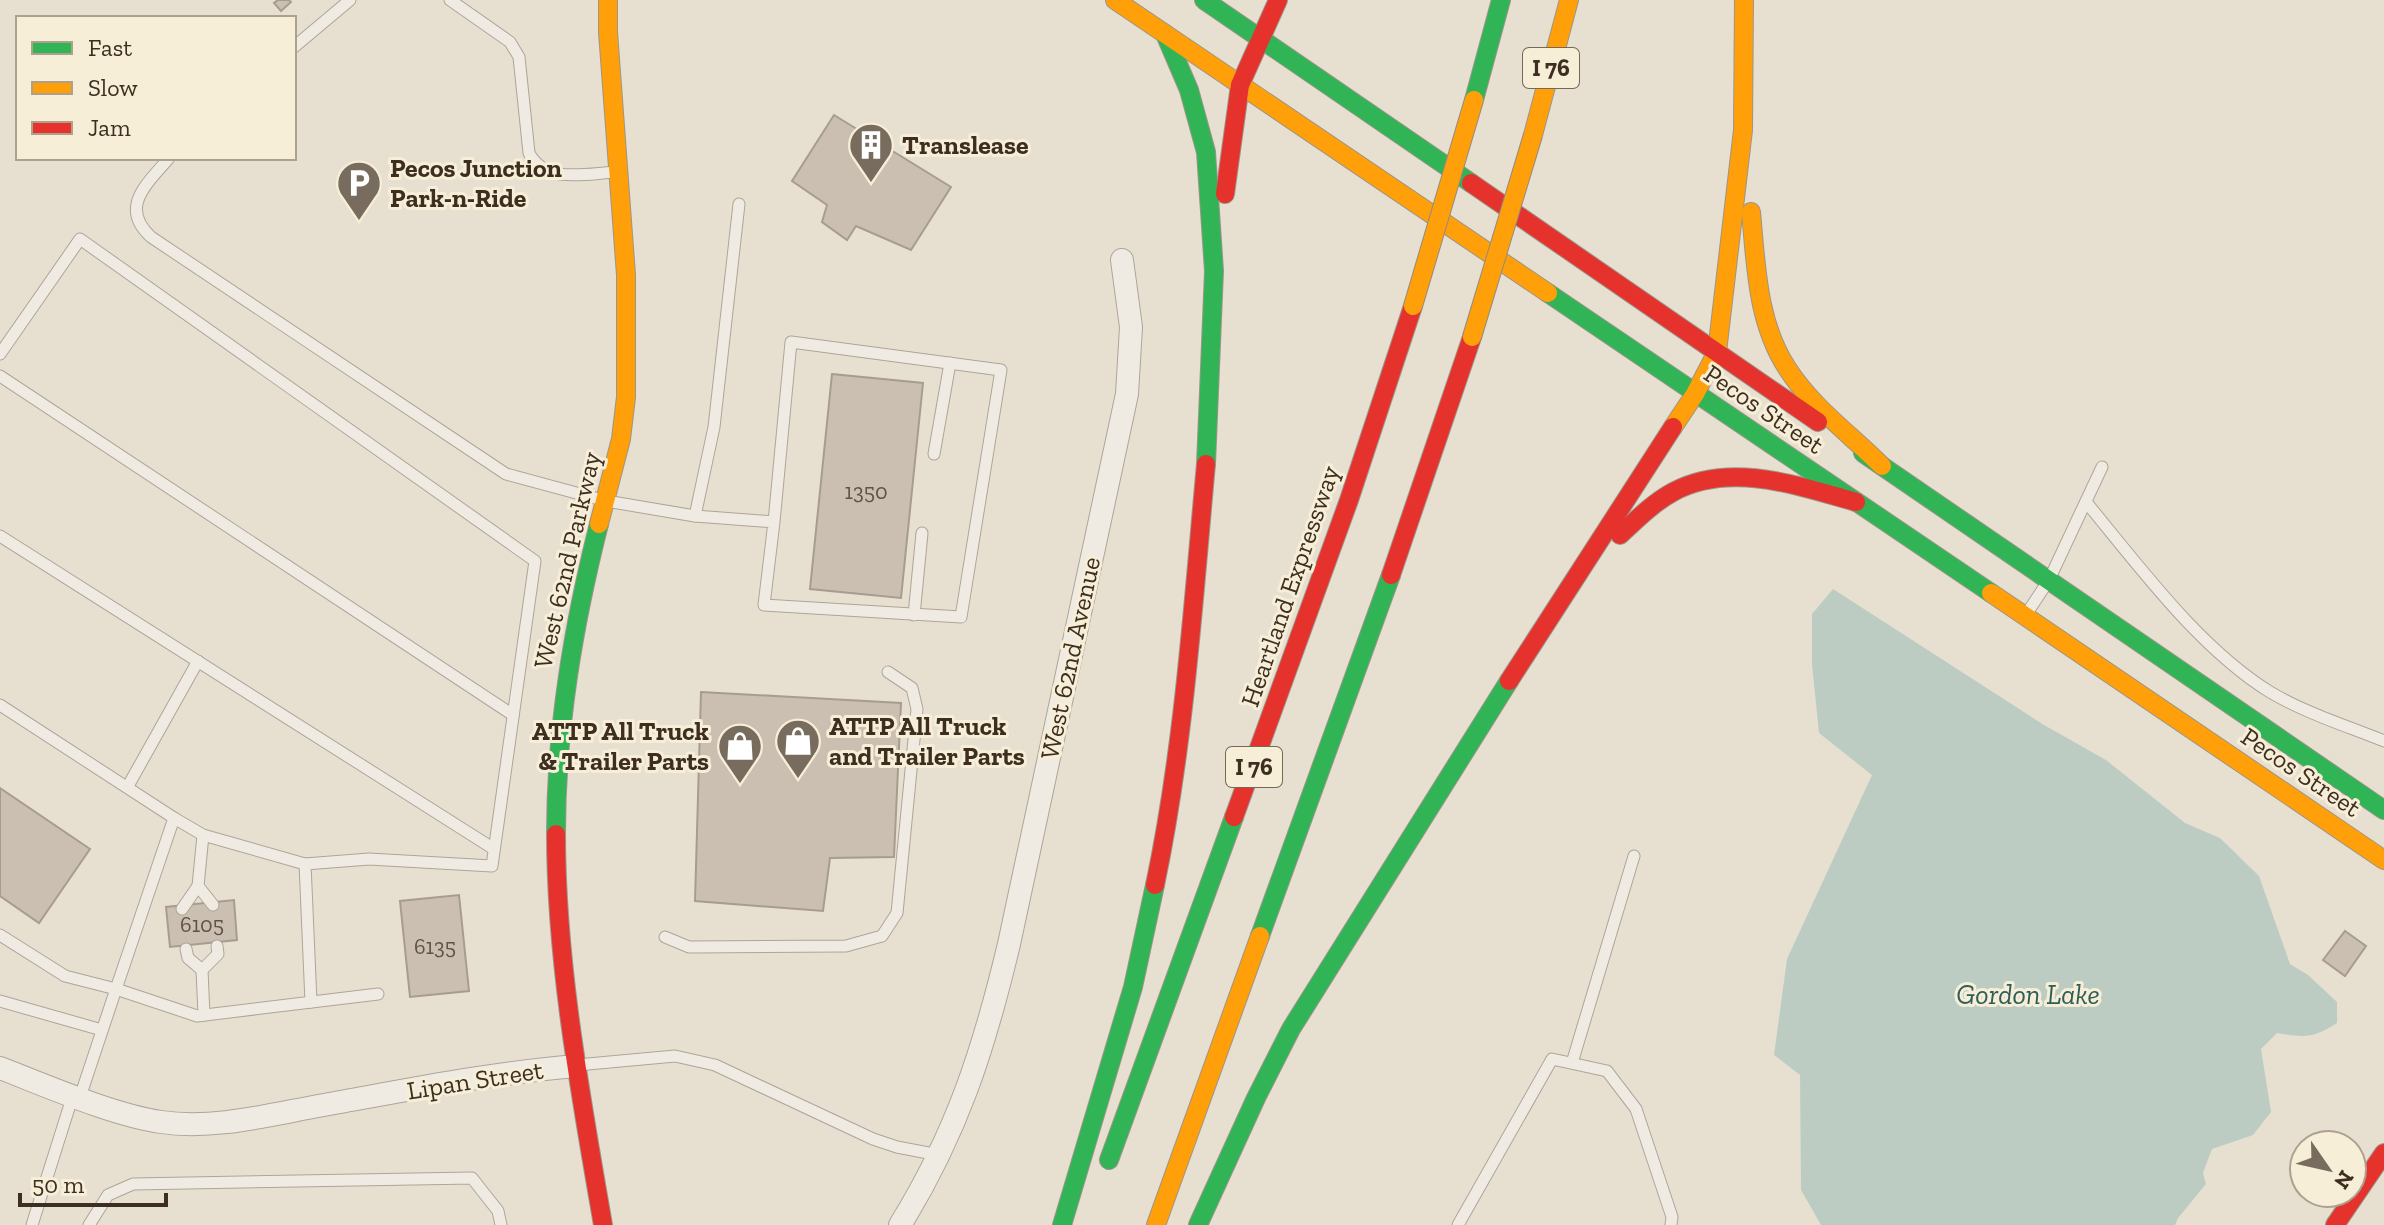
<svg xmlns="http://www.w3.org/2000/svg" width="2384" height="1225" font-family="'Zilla Slab',serif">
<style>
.water{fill:#bcccc2}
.building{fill:#cbbfb2;stroke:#a89c90;stroke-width:2}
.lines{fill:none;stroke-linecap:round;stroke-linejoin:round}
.lane-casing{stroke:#ada599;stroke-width:13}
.street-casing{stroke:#ada599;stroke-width:24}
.fast-casing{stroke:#9c958a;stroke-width:20}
.slow-casing{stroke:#9c958a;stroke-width:20}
.jam-casing{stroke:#9c958a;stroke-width:20}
.lane{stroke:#efebe3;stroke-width:11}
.street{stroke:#efebe3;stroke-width:22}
.fast{stroke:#30b455;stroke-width:18}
.slow{stroke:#ff9f0a;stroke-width:18}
.jam{stroke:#e5322d;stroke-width:18}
.slow-bridge-casing{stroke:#928b80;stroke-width:20;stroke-linecap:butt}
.slow-bridge{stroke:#ff9f0a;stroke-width:18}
.labels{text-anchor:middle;stroke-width:6;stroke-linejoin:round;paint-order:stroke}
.number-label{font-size:22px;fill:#605244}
.shield{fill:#f7eed8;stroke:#756857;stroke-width:2}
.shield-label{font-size:24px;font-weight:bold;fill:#3d2e20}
.poi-label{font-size:26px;font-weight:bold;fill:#3d2e20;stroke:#f7eed8;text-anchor:start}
.street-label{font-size:26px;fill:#3d2e20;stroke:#f7eed8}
.water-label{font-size:28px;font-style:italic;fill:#2f5d5a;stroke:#f7eed8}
</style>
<rect width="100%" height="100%" fill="#e7e0d1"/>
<path class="water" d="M1833,589L2044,725L2106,760L2185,823L2220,838L2259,876L2290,964L2308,975L2337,1002V1023C2314,1038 2305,1038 2277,1033L2261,1049L2271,1112L2253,1135L2212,1149L2203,1173L2206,1184L2178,1218L2175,1225H1821L1801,1190L1800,1075L1774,1055L1787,959L1872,775L1819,733L1812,664V614Z"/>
<g class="building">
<polygon points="278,0 289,0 291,2 281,11 274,3"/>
<polygon points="834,115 951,187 911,250 856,226 847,240 822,222 827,205 792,181"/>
<polygon points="832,374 923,383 901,598 810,589"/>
<polygon points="701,692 901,703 894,857 830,858 823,911 695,901"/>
<polygon points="0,788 90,849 39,923 0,896"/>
<polygon points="459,895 469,991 410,997 400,901"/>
<polygon points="234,900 237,940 170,947 166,907"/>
<polygon points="2345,931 2366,946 2345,976 2323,960"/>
</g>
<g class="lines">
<g class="lane-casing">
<g id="lane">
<path d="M450,0L510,42L519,57L529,153C546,185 587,173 617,172"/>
<polyline points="294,47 350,0"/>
<path d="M169,158C148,183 118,207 151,237L506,474L606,501L695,516L774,522L764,605L961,617L1001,370L791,342L774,522"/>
<polyline points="0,354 80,239 535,561 492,866 369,859 305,864 311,1002"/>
<polyline points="0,376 513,715"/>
<polyline points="934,454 950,363"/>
<path d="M2086,502C2139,566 2199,648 2270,692C2305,713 2347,726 2384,741"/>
<polyline points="695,516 714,427 739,204"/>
<polyline points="0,536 494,849"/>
<polyline points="914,615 922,533"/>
<polyline points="2025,616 2049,580 2102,467"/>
<polyline points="0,705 174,818 116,989 65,976 0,935"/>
<polyline points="128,786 198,661"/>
<polyline points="174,818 203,835 305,864"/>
<polyline points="198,886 203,835"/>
<polyline points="182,909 198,886 213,905"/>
<polyline points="665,937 689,947 846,946 882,936 897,913 917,709 912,688 888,672"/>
<polyline points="186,949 188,958 202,970 218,954 217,946"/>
<polyline points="202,970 204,1015"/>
<polyline points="0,1001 102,1030"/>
<polyline points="1572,1063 1634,856"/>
<polyline points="577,1065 675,1056 715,1065 873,1139 897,1147 939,1155"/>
<polyline points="80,1097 116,989 197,1016 378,994"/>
<polyline points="32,1225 73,1095"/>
<polyline points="89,1225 108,1195 133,1184 472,1178 498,1211 501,1225"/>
<polyline points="1458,1225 1552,1059 1607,1071 1636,1109 1672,1217 1671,1225"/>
</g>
</g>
<g class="street-casing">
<g id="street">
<path d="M0,1068C47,1086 113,1115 161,1122C215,1130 272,1114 324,1105C408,1090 491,1073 576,1066"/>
<path d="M900,1225C957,1133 984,1049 1009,944L1127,394L1131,327L1122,260"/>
</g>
</g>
<g class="fast-casing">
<g id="fast">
<polyline points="1204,0 1471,183"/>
<polyline points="1165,34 1189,90 1206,152 1214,271 1206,464"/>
<polyline points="1474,100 1501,0"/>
<polyline points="1548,293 1991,593"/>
<polyline points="1863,453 2384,810"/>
<path d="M556,834C556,728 573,627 599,524"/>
<polyline points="1260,936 1391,575"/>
<polyline points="1109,1160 1234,817"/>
<polyline points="1062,1225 1133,987 1155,885"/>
<polyline points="1198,1225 1256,1098 1291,1029 1509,681"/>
</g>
</g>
<g class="slow-casing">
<g id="slow">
<polyline points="1115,0 1548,293"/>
<polyline points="1533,135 1569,0"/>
<path d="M1751,212C1756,265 1757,322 1787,368C1811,406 1850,434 1882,466"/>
<polyline points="1673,427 1695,394 1717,352 1743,130 1744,0"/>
<polyline points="599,524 621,439 626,397 626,275 608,32 608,0"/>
<polyline points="1991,593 2384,860"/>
<polyline points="1156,1225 1260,936"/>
</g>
</g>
<g class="jam-casing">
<g id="jam">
<polyline points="1471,183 1818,422"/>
<polyline points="1225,194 1240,85 1278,0"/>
<path d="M1620,535C1637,519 1653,503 1673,492C1730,461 1799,486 1856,502"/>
<polyline points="1391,575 1472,337"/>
<polyline points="1509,681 1673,427"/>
<polyline points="1234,817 1349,500 1413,306"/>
<path d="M556,834C556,964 581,1097 603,1225"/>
<path d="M1155,885C1184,747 1193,605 1206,464"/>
<polyline points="2335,1225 2384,1153"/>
</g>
</g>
<use href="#lane" class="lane"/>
<use href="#street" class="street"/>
<use href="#fast" class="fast"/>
<use href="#slow" class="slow"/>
<use href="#jam" class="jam"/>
<g class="slow-bridge-casing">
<g id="slow-bridge">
<polyline points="1413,306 1474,100"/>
<polyline points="1472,337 1533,135"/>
</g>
</g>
<use href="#slow-bridge" class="slow-bridge"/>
</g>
<defs>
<g id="building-pin" transform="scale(2.3)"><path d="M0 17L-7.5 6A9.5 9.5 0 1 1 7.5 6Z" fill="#786c5e" stroke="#f7eed8"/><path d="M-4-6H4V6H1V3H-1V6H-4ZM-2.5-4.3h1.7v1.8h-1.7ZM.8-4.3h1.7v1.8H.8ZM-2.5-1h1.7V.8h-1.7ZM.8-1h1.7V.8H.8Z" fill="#fff"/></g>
<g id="parking-pin" transform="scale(2.3)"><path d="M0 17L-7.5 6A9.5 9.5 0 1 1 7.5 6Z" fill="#786c5e" stroke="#f7eed8"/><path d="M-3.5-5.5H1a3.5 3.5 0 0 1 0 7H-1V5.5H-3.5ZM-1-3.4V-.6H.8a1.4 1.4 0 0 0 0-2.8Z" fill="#fff"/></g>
<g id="shop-pin" transform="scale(2.3)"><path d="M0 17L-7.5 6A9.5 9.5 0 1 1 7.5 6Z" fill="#786c5e" stroke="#f7eed8"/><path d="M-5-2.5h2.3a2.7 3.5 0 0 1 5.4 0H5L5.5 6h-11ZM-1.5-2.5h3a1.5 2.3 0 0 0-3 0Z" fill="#fff"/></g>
</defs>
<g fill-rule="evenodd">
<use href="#building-pin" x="871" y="145"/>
<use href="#parking-pin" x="359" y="183"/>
<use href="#shop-pin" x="798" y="741"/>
<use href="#shop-pin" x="740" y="746"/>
</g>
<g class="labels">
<g class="number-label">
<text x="866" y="499">1350</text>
<text x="202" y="932">6105</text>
<text x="435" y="954">6135</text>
</g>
<g class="shield">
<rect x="1523" y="48" width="56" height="40" rx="6"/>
<rect x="1226" y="747" width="56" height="40" rx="6"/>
</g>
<g class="shield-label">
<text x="1551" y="76">I 76</text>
<text x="1254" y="775">I 76</text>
</g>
<g class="poi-label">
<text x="902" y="154">Translease</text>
<text x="390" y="177">Pecos Junction<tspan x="390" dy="30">Park-n-Ride</tspan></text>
<text x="829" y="735">ATTP All Truck<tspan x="829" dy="30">and Trailer Parts</tspan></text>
<text x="709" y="740" text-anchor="end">ATTP All Truck<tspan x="709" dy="30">&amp; Trailer Parts</tspan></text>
</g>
<g class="street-label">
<text transform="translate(1764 409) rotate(34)" y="9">Pecos Street</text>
<text transform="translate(567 560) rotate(-77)" y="9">West 62nd Parkway</text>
<text transform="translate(1290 586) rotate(-71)" y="9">Heartland Expressway</text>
<text transform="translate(1070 658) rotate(-78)" y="9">West 62nd Avenue</text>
<text transform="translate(2301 772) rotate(34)" y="9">Pecos Street</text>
<text transform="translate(475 1080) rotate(-9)" y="9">Lipan Street</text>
</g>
<g class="water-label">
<text x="2028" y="1004">Gordon Lake</text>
</g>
</g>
<rect x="16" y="16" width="280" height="144" fill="#f7eed8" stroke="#ada18e" stroke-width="2"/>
<rect x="32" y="42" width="40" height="12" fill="#30b455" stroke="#ada18e" stroke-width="2"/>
<text x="88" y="56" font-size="24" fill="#3d2e20">Fast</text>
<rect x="32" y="82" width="40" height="12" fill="#ff9f0a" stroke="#ada18e" stroke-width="2"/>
<text x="88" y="96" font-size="24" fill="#3d2e20">Slow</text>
<rect x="32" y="122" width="40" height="12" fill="#e5322d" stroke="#ada18e" stroke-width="2"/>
<text x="88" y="136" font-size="24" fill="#3d2e20">Jam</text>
<g transform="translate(2328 1169) rotate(124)"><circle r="38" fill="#f7eed8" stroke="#ada18e" stroke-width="2"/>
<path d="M0-6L14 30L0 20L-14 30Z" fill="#786c5e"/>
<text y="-12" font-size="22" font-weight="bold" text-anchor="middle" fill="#3d2e20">N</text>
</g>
<path d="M20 1193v12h146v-12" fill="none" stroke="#3d2e20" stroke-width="4"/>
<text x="32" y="1193" font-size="24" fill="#3d2e20" stroke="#f7eed8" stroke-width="6" paint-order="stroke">50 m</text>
</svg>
